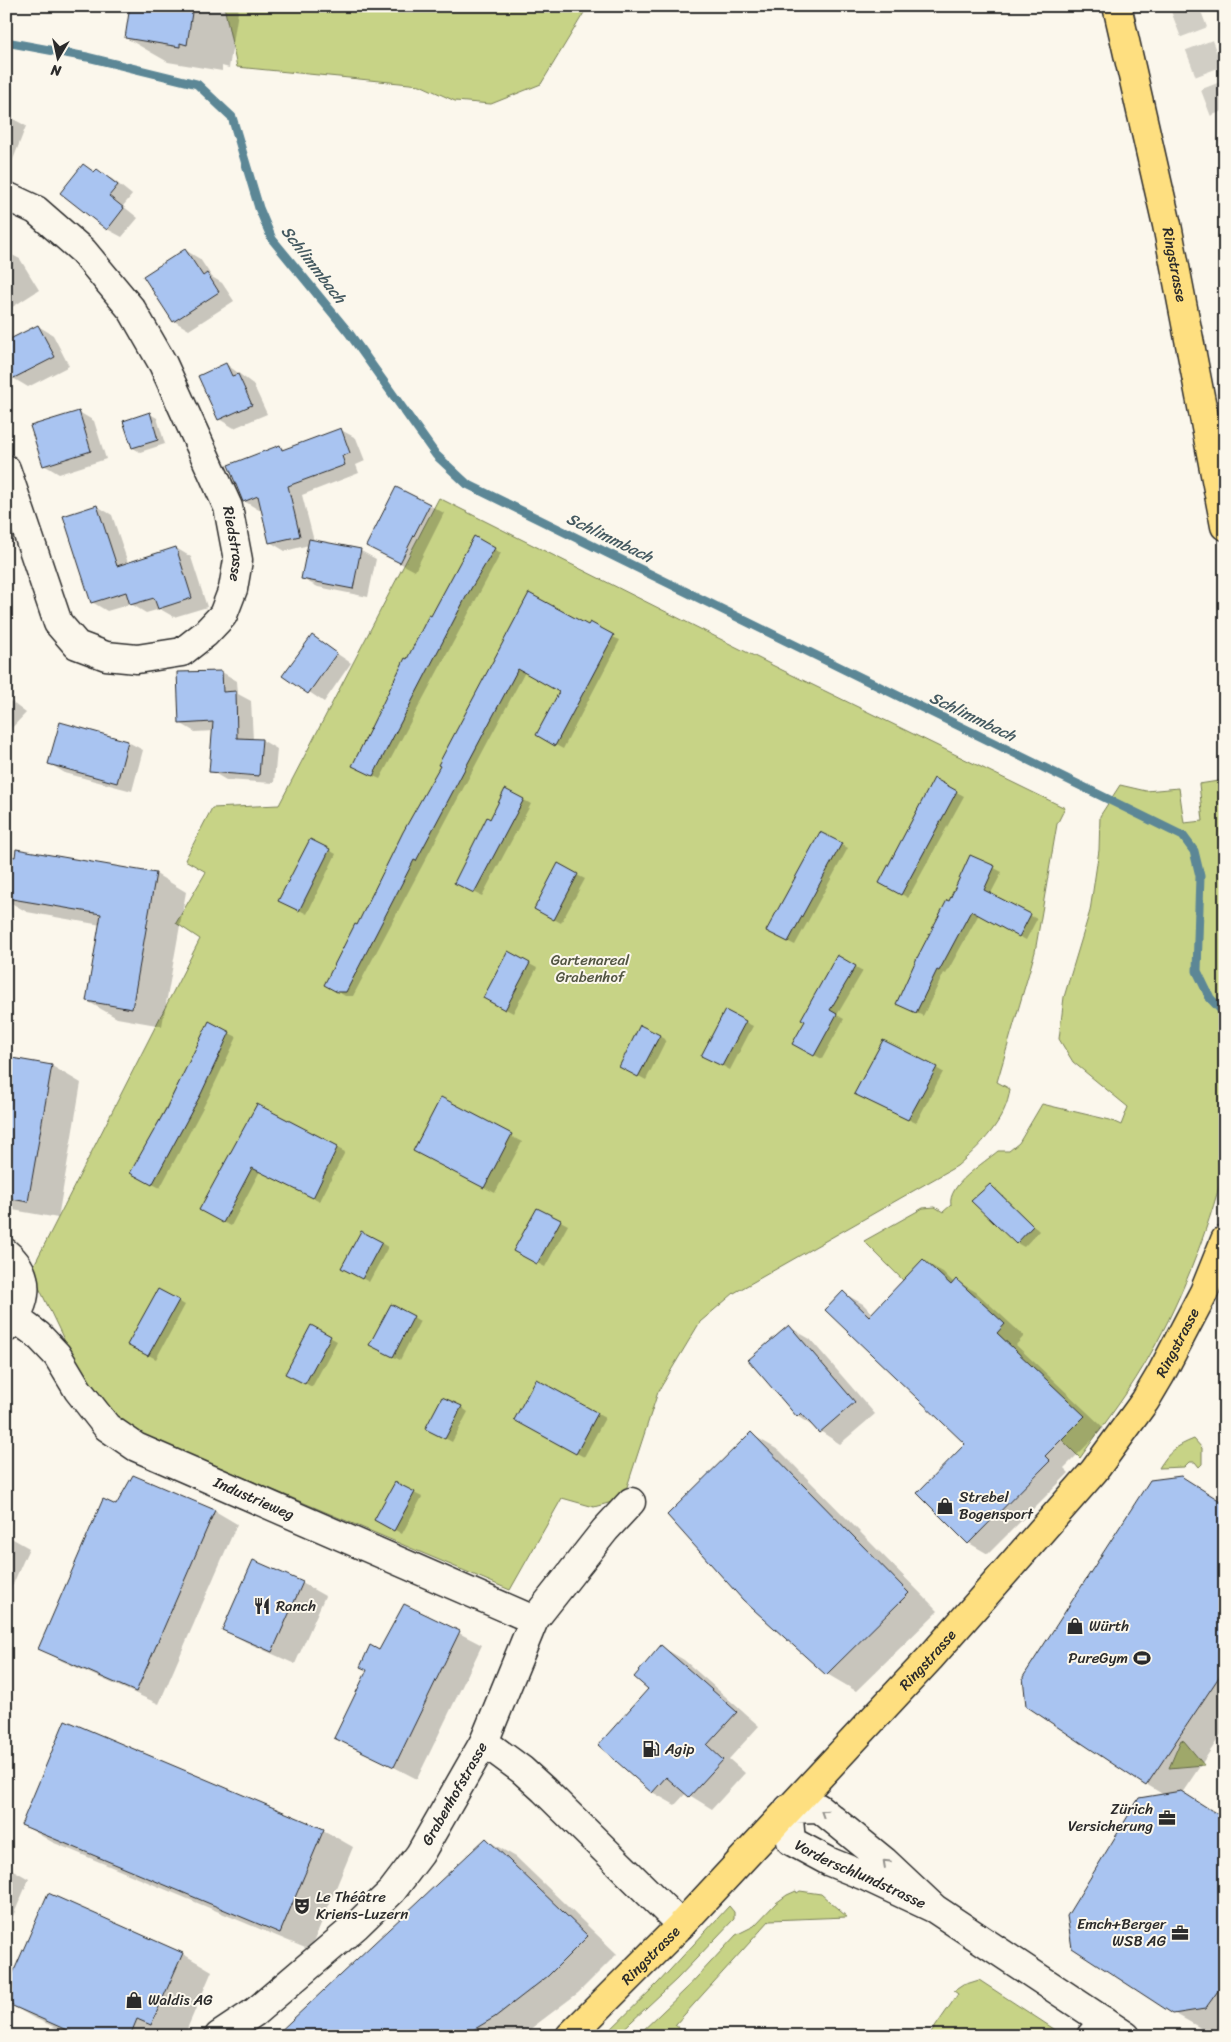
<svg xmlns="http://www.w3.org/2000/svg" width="1231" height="2042" font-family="Sriracha,sans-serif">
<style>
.green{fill:#c7d386;stroke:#797f58}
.shadow{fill:#0003}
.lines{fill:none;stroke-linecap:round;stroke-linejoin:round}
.stream{stroke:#5c8796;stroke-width:9}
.building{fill:#a9c4f1;stroke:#2b2b2b}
.highway-tunnel{stroke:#d1cec5;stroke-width:28;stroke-dasharray:28 14;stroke-linecap:butt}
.street-casing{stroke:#2b2b2b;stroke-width:31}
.secondary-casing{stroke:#2b2b2b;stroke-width:31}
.primary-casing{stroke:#2b2b2b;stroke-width:31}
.street{stroke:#fbf7ec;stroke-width:28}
.secondary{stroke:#fbf7ec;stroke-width:28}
.primary{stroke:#fedf80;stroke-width:28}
.oneway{stroke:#93918c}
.labels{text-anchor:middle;stroke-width:4;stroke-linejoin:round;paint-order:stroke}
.street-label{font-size:15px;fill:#2b2b2b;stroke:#fbf7ec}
.park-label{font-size:15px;fill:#525542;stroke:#fbf7ec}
.poi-label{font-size:15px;fill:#2b2b2b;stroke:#fbf7ec;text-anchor:start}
.water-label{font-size:16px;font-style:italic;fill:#445960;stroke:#fbf7ec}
</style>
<rect width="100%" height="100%" fill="#fbf7ec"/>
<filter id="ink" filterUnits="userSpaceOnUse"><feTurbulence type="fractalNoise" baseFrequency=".02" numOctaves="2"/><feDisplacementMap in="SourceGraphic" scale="10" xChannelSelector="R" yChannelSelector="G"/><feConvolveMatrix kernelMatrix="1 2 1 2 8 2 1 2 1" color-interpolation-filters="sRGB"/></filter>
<g filter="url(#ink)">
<g class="green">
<polygon points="224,6 588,6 541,84 491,104 455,101 420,85 237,67"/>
<path d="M439,498L784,671L1065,808L1057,824L1035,952L997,1082L1010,1089C1006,1121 980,1146 957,1166L734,1293L700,1322L658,1392L623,1499L594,1507L562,1498L510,1590L124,1427L102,1405L70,1352L31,1271L200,939L176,923L206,872L185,860L212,808L279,805Z"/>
<path d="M1225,780V1166C1206,1236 1180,1305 1143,1367C1124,1399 1101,1428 1080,1458L864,1241L923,1208L935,1207L943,1212L951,1205C947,1185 984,1163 998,1151H1009L1019,1143L1042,1104L1110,1120L1121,1125L1128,1107L1073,1062L1059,1039L1064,997L1090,911L1099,850L1100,816L1120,785L1146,791L1179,788L1184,823L1203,821L1199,784Z"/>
<path d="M1194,1439L1202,1448V1464L1199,1467L1195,1462H1189L1184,1467L1159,1468C1169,1452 1176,1446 1194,1439Z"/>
<polygon points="1181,1740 1184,1741 1204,1765 1169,1768"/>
<polygon points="796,1891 797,1893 800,1891 821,1894 847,1917 770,1920 675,2025 689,2036 637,2036 685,1990 736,1935 754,1926 776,1903 787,1895"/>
<polygon points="729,1906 734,1912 734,1919 677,1979 616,2036 604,2036 658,1983"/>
<polygon points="979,1980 1057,2031 1051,2036 929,2036 958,1994 954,1991 963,1985"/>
</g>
<g class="shadow">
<polygon points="131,6 239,6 229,68 222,66 222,71 168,62 126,38"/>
<polygon points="6,115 26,126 9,170 6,169"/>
<polygon points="83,166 112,179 132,195 123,206 138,218 122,237 107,229"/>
<polygon points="185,250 200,259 212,277 222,283 234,301 189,330 174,321"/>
<polygon points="6,252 20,259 39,290 6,311"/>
<polygon points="38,326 53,335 69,366 28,387 13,378"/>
<polygon points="226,364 253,384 267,414 234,428 219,419"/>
<polygon points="79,412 94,421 106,459 59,474 44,465"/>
<polygon points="150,414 157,418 165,444 140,452 133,448"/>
<polygon points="341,430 356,438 365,461 356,465 359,473 302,495 314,541 361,551 376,559 368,597 318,587 302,579 309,545 285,551 270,542 262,509 259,510 244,501 280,447 286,450"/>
<polygon points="429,505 444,513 415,571 383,554"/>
<polygon points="97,506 112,515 128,563 176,548 191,557 207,607 174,617 160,609 146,613 131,604 107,611 92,602"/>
<polygon points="475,538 501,553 380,779 360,770 407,660"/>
<polygon points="529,595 589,627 620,640 563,749 537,735 561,691 525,672 353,996 345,996 325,984 358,927"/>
<polygon points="312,637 351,663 324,702 284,675"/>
<polygon points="222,672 237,681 238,694 251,701 253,740 262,740 277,749 274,783 226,780 211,771 214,731 195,732 180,723 179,674"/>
<polygon points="6,698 26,713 6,734"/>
<polygon points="128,742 143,750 132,791 65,773 50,764"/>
<polygon points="934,780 964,796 908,898 880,882"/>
<polygon points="506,790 531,804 482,896 463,887"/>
<polygon points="841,844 848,848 795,945 775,935"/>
<polygon points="17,850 156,874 186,892 162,1026 117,1018 87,1001 101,925 27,912 6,900 6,857 16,858"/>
<polygon points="329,850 336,854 307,914 287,904"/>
<polygon points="971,856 1002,872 990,895 1037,919 1026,940 979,914 946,974 944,973 923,1016 905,1007"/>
<polygon points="577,875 585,879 561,923 535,909"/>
<polygon points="509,953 537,968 513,1013 485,998"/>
<polygon points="838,957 863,971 837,1015 844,1019 822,1059 794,1044"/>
<polygon points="726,1012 753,1026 730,1070 710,1059"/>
<polygon points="209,1023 237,1037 208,1098 160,1188 132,1173"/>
<polygon points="659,1036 666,1040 646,1080 620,1066"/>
<polygon points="6,1058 52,1066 81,1083 58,1218 13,1210 6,1206"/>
<polygon points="936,1068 943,1072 916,1123 863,1098"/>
<polygon points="441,1099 522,1142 495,1193 426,1157"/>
<polygon points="257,1106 345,1152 320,1201 260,1171 231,1226 208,1214"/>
<polygon points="990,1185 997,1190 1039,1231 1024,1247 1017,1243"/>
<polygon points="538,1209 568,1225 545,1267 515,1251"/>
<polygon points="381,1243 388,1247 369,1282 343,1268"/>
<polygon points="923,1261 943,1272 954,1283 957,1281 976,1292 1024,1336 1016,1345 1104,1428 1064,1468 1069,1473 988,1554 969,1543 967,1444 843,1293 863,1304 873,1314"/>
<polygon points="159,1290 185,1305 156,1359 129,1345"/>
<polygon points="413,1317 420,1321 400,1360 378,1349"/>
<polygon points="311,1327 337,1341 312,1387 287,1373"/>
<polygon points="789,1327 810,1339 875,1414 840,1444 797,1416"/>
<polygon points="537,1381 605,1418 584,1457 515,1420"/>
<polygon points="461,1407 468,1412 452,1442 434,1432"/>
<polygon points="751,1434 780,1451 938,1611 856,1691 827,1674"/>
<polygon points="134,1476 215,1511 237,1524 159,1704 62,1661 40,1648"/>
<polygon points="1181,1477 1225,1504 1225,1729 1182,1793 1225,1818 1225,2027 1204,2030 1174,2013 1164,1795 1146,1784"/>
<polygon points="396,1484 422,1497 402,1534 376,1519"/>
<polygon points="6,1535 29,1548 6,1600"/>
<polygon points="302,1583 325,1596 295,1664 246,1642 224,1629"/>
<polygon points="405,1605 482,1645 417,1779 336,1737"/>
<polygon points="662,1647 684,1660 759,1726 729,1759 745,1773 712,1809 686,1793 675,1805 652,1792 650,1689"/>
<polygon points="23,1825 323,1830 353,1847 310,1950 52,1842"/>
<polygon points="486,1840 516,1857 617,1954 578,1993 521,2036 281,2036"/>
<polygon points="6,1866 29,1879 6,1932"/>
<polygon points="49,1895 183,1954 212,1971 184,2036 74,2036 32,2017 6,2002"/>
</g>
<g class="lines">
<polyline class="stream" points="6,42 87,57 197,84 232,117 259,208 272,239 349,333 436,455 467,484 1183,836 1194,851 1200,876 1197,971 1210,998 1225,1014"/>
</g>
<g class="building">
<polygon points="130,6 193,6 187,45 180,43 180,47 125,38"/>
<polygon points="83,164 94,172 97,169 118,185 109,196 124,208 107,230 60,193"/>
<polygon points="185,249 203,276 207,273 219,292 173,322 143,276"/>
<polygon points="38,325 55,357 6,382 6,341"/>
<polygon points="226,363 232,376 238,374 252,405 218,420 198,376"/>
<polygon points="79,411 91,451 43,466 30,426"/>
<polygon points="150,412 158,440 132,448 123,421"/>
<polygon points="341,428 350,453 342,456 345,465 288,486 300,536 269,543 258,496 243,502 228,465 280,445 282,450"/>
<polygon points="396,487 430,504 400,563 366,546"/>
<polygon points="97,505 117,566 176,547 192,598 158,609 154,598 130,605 126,592 91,603 63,516"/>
<polygon points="474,536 495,548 466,597 373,776 352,766 405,658 407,659 429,615 431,616"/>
<polygon points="309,539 361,549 353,589 301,579"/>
<polygon points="529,593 588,625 590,622 614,635 555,746 536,735 559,692 518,669 416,861 414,860 346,992 337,992 324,985 355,924 357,925 403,832 440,766 438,765"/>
<polygon points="312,635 337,653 308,694 282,676"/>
<polygon points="222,671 223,692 236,691 237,738 262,739 259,776 209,772 213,722 179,724 177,672"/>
<polygon points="60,722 128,741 117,783 48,764"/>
<polygon points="934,778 957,791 901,895 879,883"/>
<polygon points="505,789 524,799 474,893 454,883 487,817 490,819"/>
<polygon points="820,832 842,843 788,942 766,931"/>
<polygon points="310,839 330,849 299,911 278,901"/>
<polygon points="16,849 156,873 132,1009 86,1001 101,914 6,898 6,855 15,857"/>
<polygon points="970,855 995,866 984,890 1031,914 1019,937 971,911 939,971 937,970 916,1013 896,1004 916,960 947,900 949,901"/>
<polygon points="558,863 578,874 554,920 534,909"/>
<polygon points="508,951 530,963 505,1010 483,998"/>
<polygon points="837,955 856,966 830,1010 837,1014 814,1056 792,1044 805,1021 801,1019"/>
<polygon points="725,1010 746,1021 722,1066 701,1056"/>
<polygon points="209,1021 230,1032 201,1094 152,1185 130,1173 166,1109"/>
<polygon points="640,1025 660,1035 638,1077 619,1067"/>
<polygon points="883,1040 937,1067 908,1120 854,1094"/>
<polygon points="6,1057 52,1065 28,1202 6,1198"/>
<polygon points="441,1097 512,1134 484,1188 413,1151"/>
<polygon points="257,1104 338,1146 313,1198 252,1168 223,1223 199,1210"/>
<polygon points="990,1184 1033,1226 1016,1244 971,1201"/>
<polygon points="537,1208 561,1220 537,1264 513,1251"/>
<polygon points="361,1231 382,1242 362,1279 341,1268"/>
<polygon points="923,1259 951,1285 956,1279 1005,1324 997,1333 1085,1416 1045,1456 1050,1461 968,1544 917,1493 965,1444 825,1310 843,1291 869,1316"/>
<polygon points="158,1289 179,1300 148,1356 127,1345"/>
<polygon points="391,1304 414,1316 393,1357 369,1345"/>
<polygon points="311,1325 331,1336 305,1384 285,1374"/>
<polygon points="789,1325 855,1402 819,1433 801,1413 797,1417 748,1360"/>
<polygon points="536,1379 598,1413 576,1454 514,1420"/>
<polygon points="442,1397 462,1406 445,1439 425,1429"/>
<polygon points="751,1432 909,1593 826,1675 743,1600 667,1515"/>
<polygon points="133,1475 215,1510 136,1692 38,1649 103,1499 116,1505"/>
<polygon points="1181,1476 1225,1504 1225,1668 1146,1786 1026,1706 1023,1677 1150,1480"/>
<polygon points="395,1482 415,1492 394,1531 374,1520"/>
<polygon points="253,1560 303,1582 272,1652 222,1630"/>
<polygon points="404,1604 460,1631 394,1767 334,1738 367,1670 360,1667 370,1645 379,1650"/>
<polygon points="661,1645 737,1712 707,1745 723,1760 689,1797 666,1777 652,1793 598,1745 648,1689 634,1677"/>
<polygon points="65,1720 324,1829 280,1933 21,1825"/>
<polygon points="1181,1791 1225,1819 1225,1981 1205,2009 1173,2014 1072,1948 1067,1916 1139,1798"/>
<polygon points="486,1838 588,1936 548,1976 495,2017 463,2036 275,2036"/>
<polygon points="48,1893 183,1953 151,2025 137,2019 130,2036 80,2036 6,2003 6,1989"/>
</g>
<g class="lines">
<polyline class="highway-tunnel" points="1184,6 1225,114"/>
<g class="street-casing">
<g id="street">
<path id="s1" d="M6,196L36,210L83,251L132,310L163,364L228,507L238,560L233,589L223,615L205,634L182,652L137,659L106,656L77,645L58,623L6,469"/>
<path d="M6,1253C32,1275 29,1304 6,1328"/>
<path id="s2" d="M15,1318L38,1335L57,1355L78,1390L107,1427L136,1447L534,1620"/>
<polyline points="484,1742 522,1770 544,1790 681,1925"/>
<path id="s3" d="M219,2036L255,2012L357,1925L392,1891L420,1854L484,1742L534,1620L605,1530L631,1502"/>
<polyline points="1091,2036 1104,2021"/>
</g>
</g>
<g class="secondary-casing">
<g id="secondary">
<path id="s4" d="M935,1909L884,1861L819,1808L788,1809L791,1841L830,1862L867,1877L935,1909L1126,2036"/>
</g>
</g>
<g class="primary-casing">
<g id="primary">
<path id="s5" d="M1117,6L1167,225L1225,526"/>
<path id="s6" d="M570,2036L681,1925L930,1658L1094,1471L1145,1401L1161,1374L1204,1292L1225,1240"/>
</g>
</g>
<use href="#street" class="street"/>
<use href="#secondary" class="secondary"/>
<use href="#primary" class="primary"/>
</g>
<defs><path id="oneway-chevron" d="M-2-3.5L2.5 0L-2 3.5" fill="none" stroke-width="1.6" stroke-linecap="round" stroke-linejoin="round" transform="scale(1.25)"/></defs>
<g class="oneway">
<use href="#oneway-chevron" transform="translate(824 1813) rotate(-147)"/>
<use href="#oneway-chevron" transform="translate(886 1863) rotate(-137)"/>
</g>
</g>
<defs>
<g id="shop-bare" transform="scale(1.35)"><path d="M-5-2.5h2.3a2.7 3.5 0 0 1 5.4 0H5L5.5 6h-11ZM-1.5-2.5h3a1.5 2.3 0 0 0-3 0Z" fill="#2b2b2b" stroke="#fbf7ec" stroke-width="2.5" paint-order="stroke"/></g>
<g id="restaurant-bare" transform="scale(1.35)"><path d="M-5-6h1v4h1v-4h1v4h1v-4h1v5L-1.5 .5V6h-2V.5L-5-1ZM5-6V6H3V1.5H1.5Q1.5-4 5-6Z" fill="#2b2b2b" stroke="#fbf7ec" stroke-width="2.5" paint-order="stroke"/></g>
<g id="stadium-bare" transform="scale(1.35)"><path d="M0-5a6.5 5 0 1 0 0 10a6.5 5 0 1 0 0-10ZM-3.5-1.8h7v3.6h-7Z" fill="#2b2b2b" stroke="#fbf7ec" stroke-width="2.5" paint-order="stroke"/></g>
<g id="fuel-bare" transform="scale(1.35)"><path d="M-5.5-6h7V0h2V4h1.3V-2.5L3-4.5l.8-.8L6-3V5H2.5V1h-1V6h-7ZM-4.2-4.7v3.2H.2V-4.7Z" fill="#2b2b2b" stroke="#fbf7ec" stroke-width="2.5" paint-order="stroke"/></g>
<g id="office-bare" transform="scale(1.35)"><path d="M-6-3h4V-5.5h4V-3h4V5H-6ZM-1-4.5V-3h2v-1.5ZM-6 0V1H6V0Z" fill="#2b2b2b" stroke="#fbf7ec" stroke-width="2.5" paint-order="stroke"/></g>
<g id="theatre-bare" transform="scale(1.35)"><path d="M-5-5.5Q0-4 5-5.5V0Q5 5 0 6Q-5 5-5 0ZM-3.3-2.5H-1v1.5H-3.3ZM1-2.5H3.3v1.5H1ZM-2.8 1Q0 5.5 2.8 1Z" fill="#2b2b2b" stroke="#fbf7ec" stroke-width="2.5" paint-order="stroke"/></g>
</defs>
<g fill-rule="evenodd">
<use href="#shop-bare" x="945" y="1506"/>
<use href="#restaurant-bare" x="262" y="1606"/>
<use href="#shop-bare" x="1075" y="1626"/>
<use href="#stadium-bare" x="1142" y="1658"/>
<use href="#fuel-bare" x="651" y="1749"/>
<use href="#office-bare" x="1167" y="1818"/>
<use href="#theatre-bare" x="302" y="1906"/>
<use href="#office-bare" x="1180" y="1933"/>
<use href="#shop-bare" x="134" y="2000"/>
</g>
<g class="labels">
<g class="street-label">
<text dy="5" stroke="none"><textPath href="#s5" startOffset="265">Ringstrasse</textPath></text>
<text dy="5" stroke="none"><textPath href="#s1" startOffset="429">Riedstrasse</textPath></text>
<text dy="5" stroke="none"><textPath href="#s6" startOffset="924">Ringstrasse</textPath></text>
<text dy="5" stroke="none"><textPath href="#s2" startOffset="308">Industrieweg</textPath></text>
<text dy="5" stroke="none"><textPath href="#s6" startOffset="519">Ringstrasse</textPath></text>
<text dy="5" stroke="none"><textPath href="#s3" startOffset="342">Grabenhofstrasse</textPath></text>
<text dy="5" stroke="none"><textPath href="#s4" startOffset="294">Vorderschlundstrasse</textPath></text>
<text dy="5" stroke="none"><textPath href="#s6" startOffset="114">Ringstrasse</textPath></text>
</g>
<g class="park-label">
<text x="590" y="965">Gartenareal<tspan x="590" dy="17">Grabenhof</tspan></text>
</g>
<g class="poi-label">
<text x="959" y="1502">Strebel<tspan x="959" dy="17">Bogensport</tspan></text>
<text x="276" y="1611">Ranch</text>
<text x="1089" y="1631">Würth</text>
<text x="1128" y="1663" text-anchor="end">PureGym</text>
<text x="665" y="1754">Agip</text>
<text x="1153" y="1814" text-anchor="end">Zürich<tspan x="1153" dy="17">Versicherung</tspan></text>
<text x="316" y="1902">Le Théâtre<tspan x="316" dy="17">Kriens-Luzern</tspan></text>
<text x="1166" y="1929" text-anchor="end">Emch+Berger<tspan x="1166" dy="17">WSB AG</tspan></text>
<text x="148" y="2005">Waldis AG</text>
</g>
<g class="water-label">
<text transform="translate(314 264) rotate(52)" y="6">Schlimmbach</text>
<text transform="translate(610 537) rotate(26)" y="6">Schlimmbach</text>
<text transform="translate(973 716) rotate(26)" y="6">Schlimmbach</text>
</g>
</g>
<rect width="1231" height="2042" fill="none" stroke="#fbf7ec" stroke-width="25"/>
<rect x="12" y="12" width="1206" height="2017" fill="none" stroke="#2b2b2b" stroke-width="2" filter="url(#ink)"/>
<g transform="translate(58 58) rotate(189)" stroke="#fbf7ec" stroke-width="4" paint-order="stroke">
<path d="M0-4L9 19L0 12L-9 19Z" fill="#2b2b2b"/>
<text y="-8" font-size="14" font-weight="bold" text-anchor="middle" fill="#2b2b2b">N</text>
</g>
</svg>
